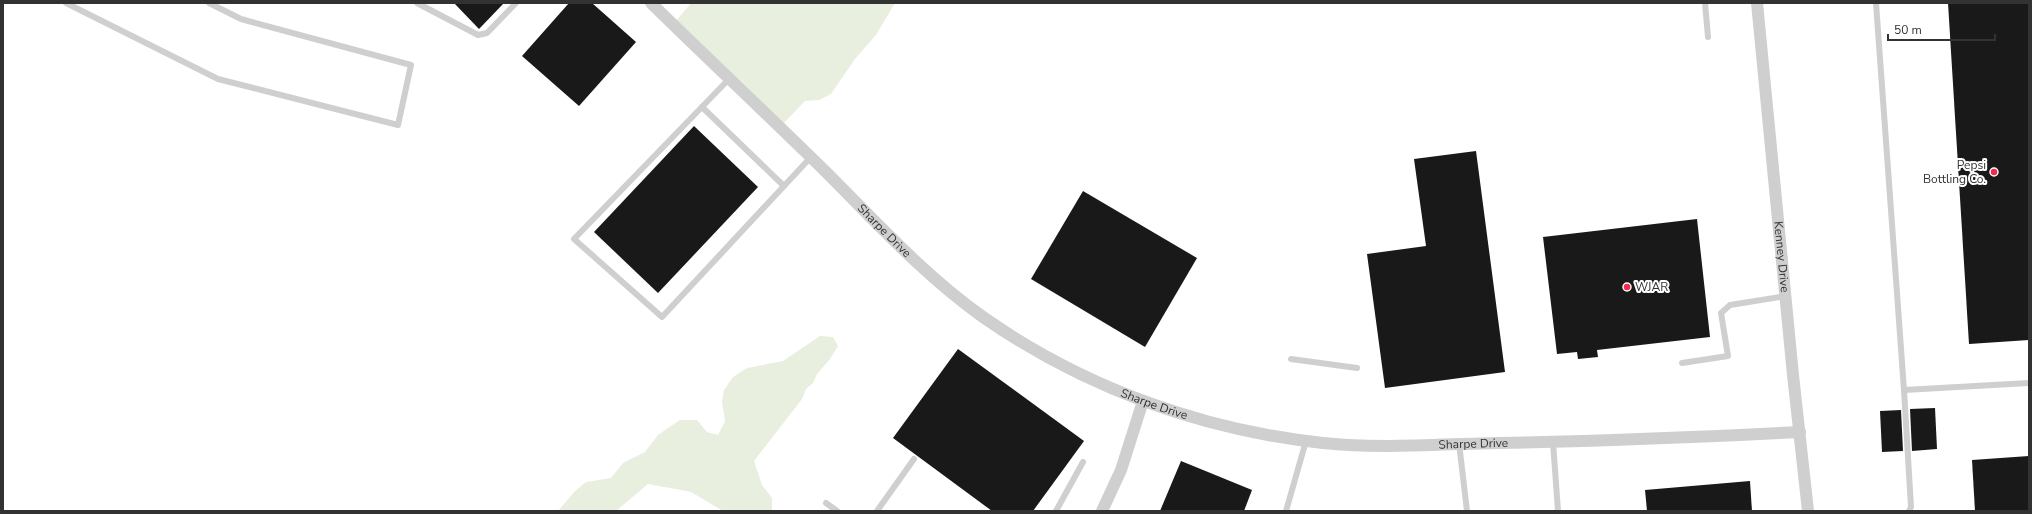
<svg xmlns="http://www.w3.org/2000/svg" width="2032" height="514" font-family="'Nunito Sans',sans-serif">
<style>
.green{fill:#e9efdf}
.building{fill:#191919}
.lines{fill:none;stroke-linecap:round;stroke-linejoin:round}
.service{stroke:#cfcfcf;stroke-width:6}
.minor{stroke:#cfcfcf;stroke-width:12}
.poi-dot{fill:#f32a4b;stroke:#fff;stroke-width:1.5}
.labels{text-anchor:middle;stroke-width:4;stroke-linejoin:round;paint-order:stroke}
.poi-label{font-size:12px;fill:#323232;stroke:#fff;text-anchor:end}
.street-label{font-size:12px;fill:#323232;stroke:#fff}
</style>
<rect width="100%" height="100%" fill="#fff"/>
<g class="green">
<polygon points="691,3 895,3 876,35 855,59 831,94 819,100 805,101 781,126 676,21"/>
<polygon points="820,336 833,337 838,346 830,359 817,374 813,383 806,389 802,399 754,461 762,485 772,498 772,511 723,511 691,492 648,484 616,511 558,511 575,491 586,482 611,478 623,463 645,452 658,435 680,420 697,420 707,432 718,435 725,421 722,402 724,390 733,377 747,368 783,361"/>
</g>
<g class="building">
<polygon points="454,3 504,3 479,29"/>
<polygon points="569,3 592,3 636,42 579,106 522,56"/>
<polygon points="1948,3 2029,3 2029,340 1969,344"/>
<polygon points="694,126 758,187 658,293 594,232"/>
<polygon points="1476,151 1505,372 1385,388 1367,254 1426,246 1414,159"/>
<polygon points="1083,191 1197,258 1145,347 1031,279"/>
<polygon points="1697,219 1710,337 1597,350 1598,357 1578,359 1577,352 1557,354 1543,237"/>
<polygon points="958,349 1084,441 1033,511 992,511 893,438"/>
<polygon points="1935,408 1937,449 1912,451 1910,409"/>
<polygon points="1901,410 1903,451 1882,452 1880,411"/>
<polygon points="2029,456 2029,510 1975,511 1972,460"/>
<polygon points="1181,461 1252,490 1244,511 1160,511"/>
<polygon points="1750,481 1752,511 1647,511 1645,490"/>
</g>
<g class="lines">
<g class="service">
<polyline points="66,3 218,79 398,125 411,65 241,19 209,3"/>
<polyline points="417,3 478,35 487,33 516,3"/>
<polyline points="1705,3 1708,37"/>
<polyline points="1876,3 1904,390 2029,383"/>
<polyline points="729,79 574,239 662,317 811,157"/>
<polyline points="702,107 784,186"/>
<polyline points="1291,359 1357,368"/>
<polyline points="1682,363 1728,356 1721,313 1730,305 1786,296"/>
<polyline points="1904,390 1911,507 1909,511"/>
<polyline points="1553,442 1558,511"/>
<polyline points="1459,443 1467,511"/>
<polyline points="826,503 837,511"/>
<polyline points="877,511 914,459"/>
<polyline points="1056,511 1083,462"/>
<polyline points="1286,511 1306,441"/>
</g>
<g class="minor">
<path id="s1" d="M651,3C708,59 767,114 825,171C875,221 925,276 983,317C1083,387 1201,430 1323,443C1381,449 1441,444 1499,443C1599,441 1699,437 1800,432"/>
<path id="s2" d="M1757,3L1793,375L1808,511"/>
<polyline points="1102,511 1121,470 1143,401"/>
</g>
</g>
<g class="poi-dot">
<circle cx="1994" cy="172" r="4"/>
<circle cx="1627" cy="287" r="4"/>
</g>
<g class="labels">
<g class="poi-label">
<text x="1986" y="169">Pepsi<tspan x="1986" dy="14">Bottling Co.</tspan></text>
<text x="1635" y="291" text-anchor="start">WJAR</text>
</g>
<g class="street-label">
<text dy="4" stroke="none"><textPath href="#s1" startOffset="326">Sharpe Drive</textPath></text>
<text dy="4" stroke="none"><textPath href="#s2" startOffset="255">Kenney Drive</textPath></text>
<text dy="4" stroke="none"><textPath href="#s1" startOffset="650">Sharpe Drive</textPath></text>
<text dy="4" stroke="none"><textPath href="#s1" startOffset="974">Sharpe Drive</textPath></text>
</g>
</g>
<rect width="2032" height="514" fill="none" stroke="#323232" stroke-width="8"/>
<path d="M1888 34v6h107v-6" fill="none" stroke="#323232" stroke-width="2"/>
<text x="1894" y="34" font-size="12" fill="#323232" stroke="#ffffff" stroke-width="3" paint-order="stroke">50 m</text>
</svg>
